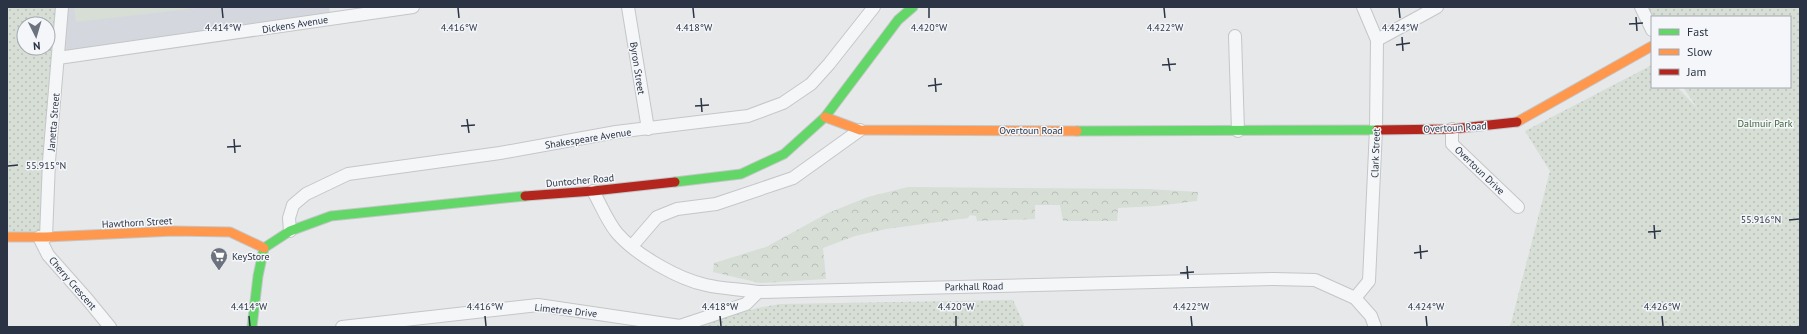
<svg xmlns="http://www.w3.org/2000/svg" width="1807" height="334" font-family="'PT Sans',sans-serif">
<style>
.built{fill:#d4d7dd}
.grass{fill:url(#grass-dots);fill-rule:evenodd}
.forest{fill:url(#forest-crowns)}
.pitch{fill:#d6ded6}
.lines{fill:none;stroke-linecap:round;stroke-linejoin:round}
.street-casing{stroke:#c4c6c8;stroke-width:14}
.fast-casing{stroke:#c4c6c8;stroke-width:11}
.slow-casing{stroke:#c4c6c8;stroke-width:11}
.jam-casing{stroke:#c4c6c8;stroke-width:11}
.street{stroke:#f5f6f7;stroke-width:12}
.fast{stroke:#63d668;stroke-width:9}
.slow{stroke:#ff974d;stroke-width:9}
.jam{stroke:#b3261e;stroke-width:9}
.ticks{fill:none;stroke:#2b3445;stroke-width:1.5}
.labels{text-anchor:middle;stroke-width:3;stroke-linejoin:round;paint-order:stroke}
.street-label{font-size:10px;fill:#2b3445;stroke:#f4f6f9}
.park-label{font-size:10px;fill:#3f6138;stroke:#f4f6f9}
.poi-label{font-size:10px;fill:#2b3445;stroke:#f4f6f9;text-anchor:start}
.ticks-label{font-size:10px;text-anchor:middle;fill:#2b3445;stroke:#f4f6f9;stroke-width:3;stroke-linejoin:round;paint-order:stroke}
</style>
<defs>
<pattern id="grass-dots" width="8" height="8" patternUnits="userSpaceOnUse"><rect width="8" height="8" fill="#d6ded6"/><path d="M2 2h.1M6 6h.1" fill="none" stroke="#b8bfb9" stroke-width="1.8" stroke-linecap="round"/></pattern>
<pattern id="forest-crowns" width="20" height="18" patternUnits="userSpaceOnUse"><rect width="20" height="18" fill="#d6ded6"/><path d="M2 6a3 3 0 1 1 6 0M12 15a3 3 0 1 1 6 0" fill="none" stroke="#b8bfb9"/></pattern>
</defs>
<rect width="100%" height="100%" fill="#e6e8ea"/>
<polygon class="built" points="62,7 329,7 331,18 58,58"/>
<g class="grass">
<path d="M7,7H62L46,237H7ZM24,24H48V48H24Z"/>
<polygon points="1641,7 1800,7 1800,327 1510,327 1550,171 1525,131 1652,65 1652,87 1677,87 1698,109 1683,87 1790,87 1790,17 1652,17"/>
<polygon points="1013,300 1025,327 694,327 757,308 780,304"/>
</g>
<polygon class="forest" points="908,187 1147,189 1198,192 1197,201 1156,206 1118,208 1117,221 1063,221 1060,205 1035,205 1035,219 977,221 976,216 970,215 968,218 886,229 855,236 823,248 826,279 760,283 713,272 714,263 766,247 828,213 868,197"/>
<polygon class="pitch" points="74,7 198,7 198,8 76,22"/>
<g class="lines">
<g class="street-casing">
<g id="street">
<polyline points="628,7 648,129"/>
<polyline points="1641,7 1652,30"/>
<polyline points="1235,36 1238,131"/>
<polyline points="1377,40 1437,7"/>
<polyline points="58,58 413,7"/>
<polyline points="1452,129 1452,144 1518,207"/>
<path d="M593,191C601,205 607,221 617,233C636,255 678,279 706,285C723,289 741,289 758,292L1274,279L1315,280L1355,298L1371,316L1375,327"/>
<polyline points="290,231 289,218 293,205 306,194 348,174 500,153 616,132 748,116 783,103 811,84 829,64 874,7"/>
<polyline points="39,237 48,255 87,299 110,327"/>
<polyline points="46,237 49,161 62,7"/>
<polyline points="632,246 657,217 677,209 716,204 793,178 860,130"/>
<polyline points="1355,298 1369,281 1376,129 1377,40 1363,7"/>
<polyline points="342,327 538,305 680,326 746,304 758,292"/>
</g>
</g>
<g class="fast-casing">
<g id="fast">
<polyline points="1077,131 1377,130"/>
<polyline points="675,182 741,174 784,154 825,117 898,20 913,7"/>
<polyline points="252,327 258,276 264,248 290,231 331,216 525,196"/>
</g>
</g>
<g class="slow-casing">
<g id="slow">
<polyline points="825,117 860,130 1077,131"/>
<polyline points="1517,122 1652,46"/>
<polyline points="7,237 46,237 174,231 230,232 264,248"/>
</g>
</g>
<g class="jam-casing">
<g id="jam">
<polyline points="1377,130 1452,129 1517,122"/>
<polyline points="525,196 593,191 675,182"/>
</g>
</g>
<use href="#street" class="street"/>
<use href="#fast" class="fast"/>
<use href="#slow" class="slow"/>
<use href="#jam" class="jam"/>
</g>
<path class="ticks" d="M222,8L223,18M458,8L459,18M693,8L694,18M929,8V18M1164,8L1165,18M1399,8L1400,18M1636,17L1637,31M1629,24L1643,23M1402,37L1403,51M1396,45L1410,43M1168,58L1170,71M1162,65L1176,64M935,78L936,92M928,86L942,84M701,98L702,112M695,106L709,105M467,119L469,133M461,126L475,125M234,139L235,153M227,147L241,146M8,166L18,165M1789,220L1799,219M1654,225L1655,239M1648,232L1661,231M1420,245L1421,259M1414,253L1428,251M1187,266L1188,279M1180,273L1194,272M249,316L250,326M485,316L486,326M720,316L721,326M956,316V326M1191,316L1192,326M1426,316L1427,326M1662,316L1663,326"/>
<defs>
<g id="supermarket-pin" transform="scale(0.9)"><path d="M0 17L-7.5 6A9.5 9.5 0 1 1 7.5 6Z" fill="#6c737f" stroke="#f4f6f9"/><path d="M-6-5.5h2.5l.6 2H6L4.5 2H-2.5L-4.4-4H-6ZM-1.5 3.2a1.3 1.3 0 1 0 .1 0ZM3 3.2a1.3 1.3 0 1 0 .1 0Z" fill="#fff"/></g>
</defs>
<g fill-rule="evenodd">
<use href="#supermarket-pin" x="219" y="256"/>
</g>
<g class="labels">
<g class="street-label">
<text transform="translate(295 24) rotate(-9)" y="4">Dickens Avenue</text>
<text transform="translate(638 68) rotate(81)" y="4">Byron Street</text>
<text transform="translate(53 122) rotate(-85)" y="4">Janetta Street</text>
<text transform="translate(1455 127) rotate(-3)" y="4">Overtoun Road</text>
<text x="1031" y="134">Overtoun Road</text>
<text transform="translate(588 138) rotate(-9)" y="4">Shakespeare Avenue</text>
<text transform="translate(1375 153) rotate(-88)" y="4">Clark Street</text>
<text transform="translate(1480 170) rotate(44)" y="4">Overtoun Drive</text>
<text transform="translate(580 180) rotate(-5)" y="4">Duntocher Road</text>
<text transform="translate(137 222) rotate(-3)" y="4">Hawthorn Street</text>
<text transform="translate(73 283) rotate(49)" y="4">Cherry Crescent</text>
<text transform="translate(974 286) rotate(-1)" y="4">Parkhall Road</text>
<text transform="translate(566 310) rotate(6)" y="4">Limetree Drive</text>
</g>
<g class="park-label">
<text x="1765" y="127">Dalmuir Park</text>
</g>
<g class="poi-label">
<text x="232" y="260">KeyStore</text>
</g>
</g>
<g class="ticks-label">
<text x="223" y="31">4.414°W</text>
<text x="459" y="31">4.416°W</text>
<text x="694" y="31">4.418°W</text>
<text x="929" y="31">4.420°W</text>
<text x="1165" y="31">4.422°W</text>
<text x="1400" y="31">4.424°W</text>
<text x="46" y="169">55.915°N</text>
<text x="1761" y="223">55.916°N</text>
<text x="249" y="310">4.414°W</text>
<text x="485" y="310">4.416°W</text>
<text x="720" y="310">4.418°W</text>
<text x="956" y="310">4.420°W</text>
<text x="1191" y="310">4.422°W</text>
<text x="1426" y="310">4.424°W</text>
<text x="1662" y="310">4.426°W</text>
</g>
<rect width="1807" height="334" fill="none" stroke="#2b3445" stroke-width="16"/>
<rect x="1651" y="16" width="140" height="72" fill="#f4f6f9" stroke="#a4a8b1"/>
<rect x="1659" y="29" width="20" height="6" fill="#63d668" stroke="#a4a8b1"/>
<text x="1687" y="36" font-size="12" fill="#2b3445">Fast</text>
<rect x="1659" y="49" width="20" height="6" fill="#ff974d" stroke="#a4a8b1"/>
<text x="1687" y="56" font-size="12" fill="#2b3445">Slow</text>
<rect x="1659" y="69" width="20" height="6" fill="#b3261e" stroke="#a4a8b1"/>
<text x="1687" y="76" font-size="12" fill="#2b3445">Jam</text>
<g transform="translate(36 36) rotate(175)"><circle r="19" fill="#f4f6f9" stroke="#a4a8b1"/>
<path d="M0-3L7 15L0 10L-7 15Z" fill="#6c737f"/>
<text y="-6" font-size="11" font-weight="bold" text-anchor="middle" fill="#2b3445">N</text>
</g>
</svg>
